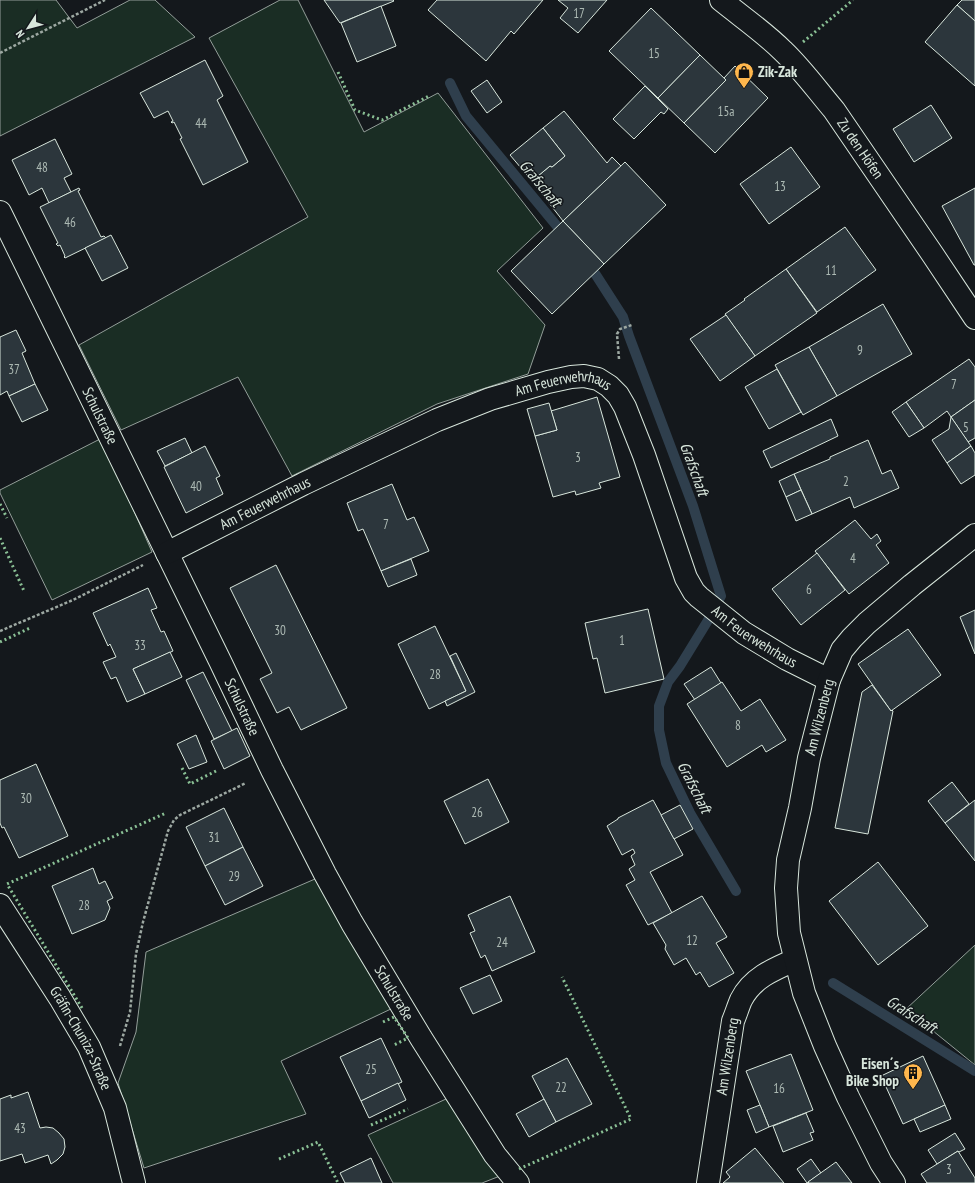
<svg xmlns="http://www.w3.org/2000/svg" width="975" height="1183" font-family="'PT Sans Narrow',sans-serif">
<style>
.green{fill:#1a2d24;stroke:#939e99}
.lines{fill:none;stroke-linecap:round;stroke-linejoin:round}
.stream{stroke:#2f3f4d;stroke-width:10}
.building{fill:#2c363c;stroke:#d8e6dc}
.street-casing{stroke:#d8e6dc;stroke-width:24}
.secondary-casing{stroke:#d8e6dc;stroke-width:24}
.path{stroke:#9da8a2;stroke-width:2.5;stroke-dasharray:3 2;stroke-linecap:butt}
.street{stroke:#14181c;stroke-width:22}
.secondary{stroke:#14181c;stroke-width:22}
.hedge{stroke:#8ac095;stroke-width:3;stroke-dasharray:2 3;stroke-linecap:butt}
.labels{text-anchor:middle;stroke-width:3;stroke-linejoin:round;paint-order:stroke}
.number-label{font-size:13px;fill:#adbab4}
.poi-label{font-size:15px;font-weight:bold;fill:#d8e6dc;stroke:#14181c;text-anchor:start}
.street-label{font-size:15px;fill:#d8e6dc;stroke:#14181c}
.water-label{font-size:16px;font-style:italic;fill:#d8e6dc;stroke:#14181c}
</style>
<rect width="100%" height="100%" fill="#14181c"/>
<g class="green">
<polygon points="0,0 56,0 77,28 130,0 155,0 195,37 0,136"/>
<polygon points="280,0 298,0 364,132 438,93 543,228 497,271 545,325 528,374 437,404 292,476 238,377 121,430 79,345 308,217 209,38"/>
<polygon points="102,438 152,552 52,600 0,493 0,490"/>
<polygon points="315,879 370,975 393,1008 281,1061 306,1114 144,1168 118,1083 136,1032 146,952"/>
<polygon points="975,945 975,1065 906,1009"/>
<polygon points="446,1099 500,1176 482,1183 393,1183 368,1135"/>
</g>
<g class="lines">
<g class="stream">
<polyline points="450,83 466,116 566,237"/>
<polyline points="587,264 596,275 623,317 629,336 693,506 721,596 707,622 680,666 668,682 659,706 659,730 666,763 690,813 736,891"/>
<polyline points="833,983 975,1071"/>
</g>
</g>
<g class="building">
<polygon points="324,0 393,0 394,1 340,23"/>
<polygon points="437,0 543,0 514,34 511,31 486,61 428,10"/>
<polygon points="558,0 607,0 578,33 560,18 568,8"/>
<polygon points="962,0 975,0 975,21 957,5"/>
<polygon points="957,5 975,21 975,86 925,42"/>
<polygon points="381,6 396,46 357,62 341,23"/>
<polygon points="651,8 700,55 658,98 609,51"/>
<polygon points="700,55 726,80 684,123 658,98"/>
<polygon points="205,60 223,96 217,100 248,162 203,185 180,139 182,138 174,122 172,123 171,122 173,121 168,111 154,118 140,93"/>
<polygon points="735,66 768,98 715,153 684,123 726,80 724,78"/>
<polygon points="487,80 502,102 487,113 471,91"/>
<polygon points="645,86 668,109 664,114 661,112 634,139 613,119"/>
<polygon points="931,105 952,138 914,162 893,129"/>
<polygon points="564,111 607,163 612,157 621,166 563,221 532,181 550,166 552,167 565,156 543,128"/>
<polygon points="543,128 565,156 552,167 550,166 532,181 510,155"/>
<polygon points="55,139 72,174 64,178 71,192 49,203 42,188 29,195 12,160"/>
<polygon points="791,147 820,187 769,224 740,184"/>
<polygon points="625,162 666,205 604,264 563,221"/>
<polygon points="79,188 80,190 78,191 101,237 104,236 106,238 65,258 64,257 65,256 60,245 58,246 56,244 58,243 40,207"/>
<polygon points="975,188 975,265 974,265 942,206"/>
<polygon points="563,221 604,264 552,314 511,271"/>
<polygon points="845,227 876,270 817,312 786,269"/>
<polygon points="111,235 128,268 102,281 85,248"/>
<polygon points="786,269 817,313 755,356 725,314 745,300 744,299"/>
<polygon points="883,304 912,354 837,396 809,347"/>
<polygon points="726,315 755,356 720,381 690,339"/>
<polygon points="16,330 26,351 22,353 35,384 9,396 7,391 0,395 0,337"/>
<polygon points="809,347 837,396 803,415 775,365"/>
<polygon points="969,359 975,367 975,400 951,417 947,411 924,428 906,402"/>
<polygon points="777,369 801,412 769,429 745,387"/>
<polygon points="35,384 48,410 22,422 9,396"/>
<polygon points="597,397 620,477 599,483 601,488 576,495 575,491 553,497 535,436 557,430 551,411"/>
<polygon points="975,400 975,438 968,442 951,417"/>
<polygon points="906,402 924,428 909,437 892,412"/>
<polygon points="549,403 557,430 535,436 527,409"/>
<polygon points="951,417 971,446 947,463 932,440 949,429"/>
<polygon points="831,419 838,436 771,468 763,451"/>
<polygon points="185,438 192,453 165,466 157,451"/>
<polygon points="868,440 882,474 891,470 899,488 854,508 850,497 812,514 794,474 830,459 830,457"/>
<polygon points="205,446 220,476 216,478 223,494 186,513 164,467"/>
<polygon points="971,446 975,453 975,475 961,484 947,463"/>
<polygon points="794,474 801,490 786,497 779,481"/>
<polygon points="392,484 407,520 414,517 429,551 381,571 363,529 358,531 347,503"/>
<polygon points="801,490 812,514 796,521 786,497"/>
<polygon points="855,520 871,539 877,534 881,541 876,545 889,563 849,594 815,551"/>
<polygon points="817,553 845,590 801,625 772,589"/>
<polygon points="411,559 417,575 388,587 381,571"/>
<polygon points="276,565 347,708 301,730 289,707 277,713 260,679 272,673 230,588"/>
<polygon points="148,588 157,608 151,610 161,632 164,631 173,651 133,669 145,694 127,702 116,677 111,679 103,662 116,657 110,644 108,646 93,613"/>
<polygon points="648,609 664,679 605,693 597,658 593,659 585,623"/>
<polygon points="975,610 975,654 960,617"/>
<polygon points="435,626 466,691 429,709 398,644"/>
<polygon points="908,629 941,675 891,711 858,664"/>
<polygon points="170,652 182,677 145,694 133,669"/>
<polygon points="456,653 475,692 447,706 445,701 466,691 450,656"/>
<polygon points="711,667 721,683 695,700 684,684"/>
<polygon points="203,672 232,731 214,739 186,680"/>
<polygon points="722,682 741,711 760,699 786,740 766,752 762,745 727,767 687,704"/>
<polygon points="872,685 891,711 892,710 893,711 868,834 835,828 862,692"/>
<polygon points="237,728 250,756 224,769 211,741"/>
<polygon points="196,735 207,762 189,769 177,744"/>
<polygon points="36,764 68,836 19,858 4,827 2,828 0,823 0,780"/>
<polygon points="488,779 509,822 465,844 444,801"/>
<polygon points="952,782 969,804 945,823 928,801"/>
<polygon points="653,800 683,855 650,872 672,913 648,925 626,885 635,880 629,869 635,865 631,856 635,853 633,849 622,855 607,826 618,819 618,818"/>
<polygon points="975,800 975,861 945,823"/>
<polygon points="680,805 693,829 674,839 661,815"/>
<polygon points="224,808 243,847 205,866 186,827"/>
<polygon points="243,847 263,886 225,905 205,866"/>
<polygon points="878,862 928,926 878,965 829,901"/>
<polygon points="93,868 99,884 105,881 113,898 107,901 110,908 105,920 72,934 52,886"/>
<polygon points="510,896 535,952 492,971 485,955 481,958 470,933 475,931 468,915"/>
<polygon points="702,896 727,937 716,943 734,973 709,987 700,972 696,975 686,958 674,965 665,949 666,945 653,923"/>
<polygon points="490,975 502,1001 473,1014 460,988"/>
<polygon points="381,1038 402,1082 361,1101 340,1057"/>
<polygon points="791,1054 813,1110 769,1127 746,1071"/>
<polygon points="923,1056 945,1105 903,1124 881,1076"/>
<polygon points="567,1058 592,1104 556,1122 532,1076"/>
<polygon points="398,1083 406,1100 369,1118 361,1101"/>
<polygon points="28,1092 40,1128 46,1127 53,1128 59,1133 64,1139 65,1147 63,1154 57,1160 51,1164 48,1155 25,1163 22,1154 0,1161 0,1099 11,1095 11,1098"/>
<polygon points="544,1099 556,1122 529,1137 516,1114"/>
<polygon points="760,1105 769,1127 756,1133 747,1110"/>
<polygon points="945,1105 951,1119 920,1132 914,1119"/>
<polygon points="806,1113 814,1132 810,1133 813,1140 783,1152 773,1126"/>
<polygon points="955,1133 965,1149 959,1152 958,1151 937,1164 928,1150"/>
<polygon points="755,1148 784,1183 723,1183 730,1177 726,1172"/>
<polygon points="958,1151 975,1178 975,1183 927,1183 921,1174"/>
<polygon points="371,1158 382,1183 345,1183 340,1173"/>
<polygon points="811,1159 821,1173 807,1183 797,1169"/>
<polygon points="836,1162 852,1183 809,1183 808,1182"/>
</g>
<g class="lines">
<g class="street-casing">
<g id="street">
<path id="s1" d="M0,212L220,661L272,770L325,874L352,923L421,1038L495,1155L518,1183"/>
<path id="s2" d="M167,553L303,484L437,420L490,399L548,382L571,377L584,376L598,379L609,386L618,395L625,407L644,455L686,578L694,592L699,597L744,633L787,659L829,680"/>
<path id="s3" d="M0,905L60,998L89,1047L115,1108L134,1183"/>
<path id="s4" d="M708,1183L733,1021C736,1014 738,1007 741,1000C752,978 774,969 795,960"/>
<path id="s5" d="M894,1183L881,1163L848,1097L825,1046L804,993L789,933L786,888L788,860L800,808L809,758L829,680L842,650L852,638L867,623L912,585L975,535"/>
</g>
</g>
<g class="secondary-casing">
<g id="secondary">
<path id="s6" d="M721,0C742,17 764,32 783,51C802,69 817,90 834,110L933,255L975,318"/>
</g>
</g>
<g class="path">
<polyline points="0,53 105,0"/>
<polyline points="619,359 617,334 620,329 632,325"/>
<polyline points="0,631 73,600 143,565"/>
<polyline points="120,1046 130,1012 136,954 143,922 168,831 174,820 180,815 246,783"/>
</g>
<use href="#street" class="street"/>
<use href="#secondary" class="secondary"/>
<g class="hedge">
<polyline points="803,42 853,0"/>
<polyline points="338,72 355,110 382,120 429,96"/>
<polyline points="0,504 7,518"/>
<polyline points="0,538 24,591"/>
<polyline points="0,642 30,628"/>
<polyline points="182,768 190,784 218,770"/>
<polyline points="82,1008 7,884 166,813"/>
<polyline points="383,1022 394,1017 408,1038 394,1045"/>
<polyline points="371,1125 408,1109"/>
<polyline points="279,1159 318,1142 338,1183"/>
<polyline points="519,1169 631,1119 562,977"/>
</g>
</g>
<defs>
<g id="shop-pin" transform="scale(1)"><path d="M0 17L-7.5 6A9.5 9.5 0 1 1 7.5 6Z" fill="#ffb74d" stroke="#14181c"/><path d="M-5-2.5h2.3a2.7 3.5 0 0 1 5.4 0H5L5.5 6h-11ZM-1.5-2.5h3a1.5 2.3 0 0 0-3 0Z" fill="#111"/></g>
<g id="building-pin" transform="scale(1)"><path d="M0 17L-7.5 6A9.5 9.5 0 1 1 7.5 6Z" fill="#ffb74d" stroke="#14181c"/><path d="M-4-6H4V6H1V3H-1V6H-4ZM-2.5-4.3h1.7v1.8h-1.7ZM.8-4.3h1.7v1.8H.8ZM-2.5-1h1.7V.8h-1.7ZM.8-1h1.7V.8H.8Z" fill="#111"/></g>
</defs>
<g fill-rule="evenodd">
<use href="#shop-pin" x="744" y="72"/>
<use href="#building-pin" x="913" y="1073"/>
</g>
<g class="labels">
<g class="number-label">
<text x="579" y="18">17</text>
<text x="654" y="58">15</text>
<text x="726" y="116">15a</text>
<text x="201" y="128">44</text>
<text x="42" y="172">48</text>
<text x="780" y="191">13</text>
<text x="70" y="227">46</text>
<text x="831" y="275">11</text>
<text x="860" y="355">9</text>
<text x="14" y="374">37</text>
<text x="954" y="389">7</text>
<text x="966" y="432">5</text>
<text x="578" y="462">3</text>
<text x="846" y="486">2</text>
<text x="196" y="491">40</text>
<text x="386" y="529">7</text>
<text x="853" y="563">4</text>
<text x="809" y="594">6</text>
<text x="280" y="635">30</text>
<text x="622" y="645">1</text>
<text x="140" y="650">33</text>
<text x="435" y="679">28</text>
<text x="738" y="730">8</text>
<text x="26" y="803">30</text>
<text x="477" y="817">26</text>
<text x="214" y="842">31</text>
<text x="234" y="881">29</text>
<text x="84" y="910">28</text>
<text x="692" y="945">12</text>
<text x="502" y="947">24</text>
<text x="371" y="1074">25</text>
<text x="561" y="1092">22</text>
<text x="779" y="1093">16</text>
<text x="20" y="1133">43</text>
<text x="949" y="1174">3</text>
</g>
<g class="poi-label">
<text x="758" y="77">Zik-Zak</text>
<text x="899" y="1069" text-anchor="end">Eisen´s<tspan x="899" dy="17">Bike Shop</tspan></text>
</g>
<g class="street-label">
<text dy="5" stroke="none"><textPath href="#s6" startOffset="205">Zu den Höfen</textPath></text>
<text dy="5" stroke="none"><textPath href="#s2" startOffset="434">Am Feuerwehrhaus</textPath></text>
<text dy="5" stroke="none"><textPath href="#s1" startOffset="227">Schulstraße</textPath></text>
<text dy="5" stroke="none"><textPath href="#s2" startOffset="110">Am Feuerwehrhaus</textPath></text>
<text dy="5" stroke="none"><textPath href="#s2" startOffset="782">Am Feuerwehrhaus</textPath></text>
<text dy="5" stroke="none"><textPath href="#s1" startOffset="551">Schulstraße</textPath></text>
<text dy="5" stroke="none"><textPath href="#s5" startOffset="492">Am Wilzenberg</textPath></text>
<text dy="5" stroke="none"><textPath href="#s1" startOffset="875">Schulstraße</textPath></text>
<text dy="5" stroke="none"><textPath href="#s3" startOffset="156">Gräfin-Chuniza-Straße</textPath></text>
<text dy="5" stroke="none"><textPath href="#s4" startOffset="128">Am Wilzenberg</textPath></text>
</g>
<g class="water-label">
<text transform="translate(541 183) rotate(50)" y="6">Grafschaft</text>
<text transform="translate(695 469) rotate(70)" y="6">Grafschaft</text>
<text transform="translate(695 787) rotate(63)" y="6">Grafschaft</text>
<text transform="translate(912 1014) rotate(32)" y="6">Grafschaft</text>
</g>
</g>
<g transform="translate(28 28) rotate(234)" stroke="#14181c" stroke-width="3" paint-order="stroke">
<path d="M0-3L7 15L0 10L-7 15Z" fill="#d8e6dc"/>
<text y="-6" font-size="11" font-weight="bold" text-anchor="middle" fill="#d8e6dc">N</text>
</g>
</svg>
